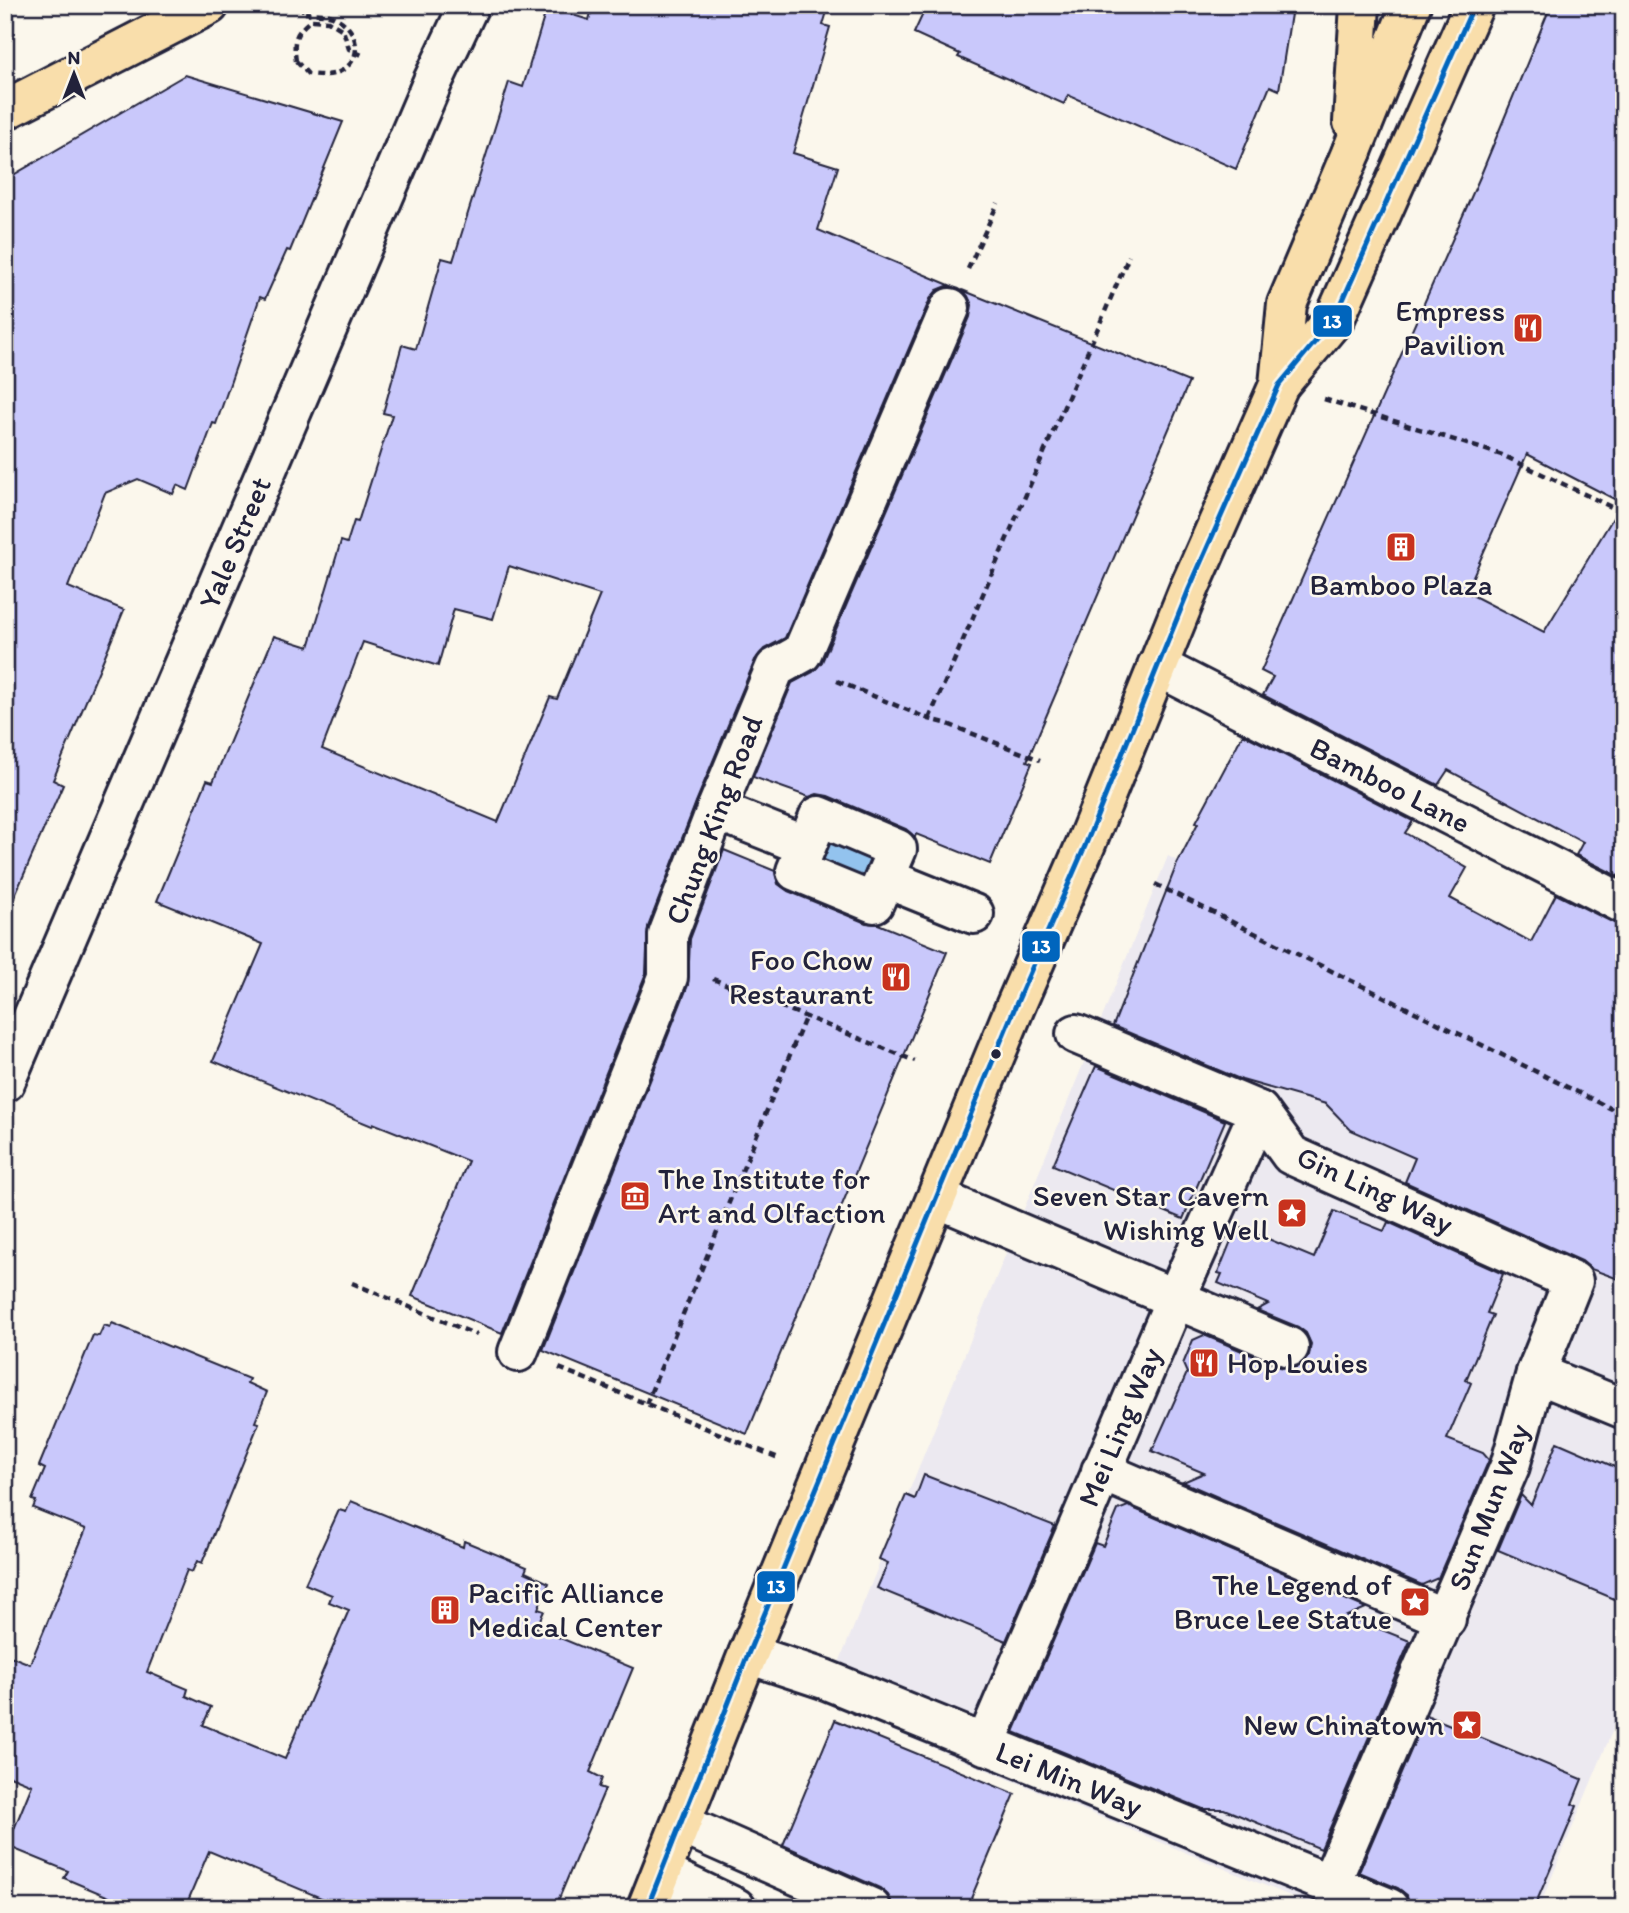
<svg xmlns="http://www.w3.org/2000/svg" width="1629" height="1913" font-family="Itim,sans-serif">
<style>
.built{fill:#ece9f0}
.water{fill:#93c3ee;stroke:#6683a6;stroke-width:2}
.building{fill:#c9c8fb;stroke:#22223b;stroke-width:2;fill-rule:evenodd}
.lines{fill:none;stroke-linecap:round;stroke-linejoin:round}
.minor-casing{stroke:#22223b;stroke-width:44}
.major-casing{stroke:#22223b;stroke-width:44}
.highway-casing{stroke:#22223b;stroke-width:44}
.path{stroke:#22223b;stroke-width:4.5;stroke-dasharray:7 5;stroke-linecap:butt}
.minor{stroke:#fbf7ec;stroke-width:38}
.major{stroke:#f9deab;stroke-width:38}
.highway{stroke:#f9deab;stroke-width:38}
.path-bridge{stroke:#22223b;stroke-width:4.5;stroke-dasharray:7 5;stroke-linecap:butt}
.bus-1-casing{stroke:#fbf7ec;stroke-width:10}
.bus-1{stroke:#0065bd;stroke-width:5}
.bus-dot{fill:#22223b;stroke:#fbf7ec;stroke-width:2.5}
.labels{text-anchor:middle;stroke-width:5;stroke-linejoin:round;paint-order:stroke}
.poi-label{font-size:30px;fill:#22223b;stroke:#fbf7ec;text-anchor:end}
.street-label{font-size:30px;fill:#22223b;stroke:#fbf7ec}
.line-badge{stroke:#fbf7ec;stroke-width:2.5}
.badge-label{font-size:19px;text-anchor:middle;font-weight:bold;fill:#fff}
</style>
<rect width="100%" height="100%" fill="#fbf7ec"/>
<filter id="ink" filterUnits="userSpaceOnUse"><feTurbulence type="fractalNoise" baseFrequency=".0143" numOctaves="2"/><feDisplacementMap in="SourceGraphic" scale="14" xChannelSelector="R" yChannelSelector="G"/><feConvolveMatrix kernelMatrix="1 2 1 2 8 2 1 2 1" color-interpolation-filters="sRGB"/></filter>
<g filter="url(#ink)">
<polygon class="built" points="1168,856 1624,1095 1624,1703 1539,1908 1319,1908 823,1702"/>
<polygon class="water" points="832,834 880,854 865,889 816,870"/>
<g class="building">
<path d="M593,5H829L823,25L830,27L793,153L838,167L818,230L954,287L947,286L937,290L930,299L785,638L764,649L755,660L696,802L648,927L646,973L502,1333L412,1296L468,1161L373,1123L372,1126L213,1061L263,944L157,901L207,780L213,782L274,636L309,647L341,541L347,543L354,521L358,522L392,415L383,413L402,345L416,349L442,258L453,261L509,82L523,87L547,7L589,20ZM509,566L600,595L557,699L550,697L498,822L322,749L363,642L438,666L454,609L493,619Z"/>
<polygon points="927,5 1270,5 1291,14 1279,90 1270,86 1236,169 1068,95 1064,104 958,57 960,54 914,33"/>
<path d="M1551,5H1624V879L1576,855L1583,842L1448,770L1438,785L1263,695L1273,677L1261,671L1480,177ZM1527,454L1622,503L1544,632L1466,592Z"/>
<polygon points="185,75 343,122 290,251 287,250 265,299 260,297 216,424 213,423 188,490 177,485 173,494 138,479 105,493 68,587 124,610 53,780 63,785 5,918 5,193 10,177"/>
<polygon points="962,290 1189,382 1027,761 1032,763 990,864 916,834 915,837 906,829 828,796 817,794 809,797 753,777 792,683 813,672 822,662 970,317 972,305 968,296"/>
<polygon points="1243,734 1413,821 1405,833 1467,868 1450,898 1531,942 1556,894 1614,923 1624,926 1624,1281 1591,1269 1582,1261 1405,1182 1415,1158 1351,1130 1326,1104 1242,1080 1113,1026 1177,864 1198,823 1196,822"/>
<polygon points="724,850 775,871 778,884 788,891 866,923 878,924 947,952 747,1434 543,1350 688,985 690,939"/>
<polygon points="1096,1066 1225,1121 1183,1219 1053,1165"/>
<polygon points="1334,1211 1384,1231 1388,1222 1503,1274 1487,1313 1493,1315 1466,1380 1471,1383 1447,1439 1483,1453 1489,1460 1438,1578 1422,1585 1183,1482 1204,1473 1152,1451 1187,1373 1183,1364 1193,1340 1204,1335 1280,1367 1291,1369 1302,1365 1309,1355 1311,1344 1306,1333 1298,1327 1257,1310 1268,1304 1218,1283 1222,1274 1218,1273 1237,1226 1314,1258"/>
<polygon points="112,1323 249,1379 247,1383 267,1392 255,1422 259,1423 202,1563 197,1561 192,1572 187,1570 147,1672 188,1689 186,1696 211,1707 203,1725 285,1759 349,1610 329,1602 332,1595 305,1584 339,1510 346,1512 351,1501 463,1547 464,1541 527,1567 525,1572 549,1583 538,1609 544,1611 536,1628 633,1668 590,1772 602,1778 599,1787 605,1789 555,1908 345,1908 209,1851 185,1908 135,1908 64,1878 68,1871 7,1846 32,1785 5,1774 5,1654 30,1664 86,1529 33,1508 36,1501 32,1500 45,1469 39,1466 93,1335 99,1336 104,1325 110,1327"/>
<polygon points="1557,1442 1624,1471 1624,1603 1498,1550 1521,1495 1531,1505"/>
<polygon points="924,1475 1055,1526 1006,1641 877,1588 888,1563 879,1559 906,1495 915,1499"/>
<polygon points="1128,1506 1366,1608 1347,1616 1410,1641 1321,1849 1224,1809 1203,1809 1014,1732 1095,1543 1103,1546 1118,1510"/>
<polygon points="1426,1715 1582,1779 1572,1804 1577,1806 1534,1908 1410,1908 1407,1895 1398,1888 1359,1872"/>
<polygon points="835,1720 1015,1794 967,1908 903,1908 892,1903 888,1895 880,1888 783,1845"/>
</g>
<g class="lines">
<g class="minor-casing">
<g id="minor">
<polyline points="1157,666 1624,904"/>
<polyline points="716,810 806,846"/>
<polygon points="819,816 897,849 874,903 796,871"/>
<polyline points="885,878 974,914"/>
<polyline points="1076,1034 1259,1111 1291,1155 1573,1281 1536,1373 1510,1466 1330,1884"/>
<polyline points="5,1082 433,81 469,5"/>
<polyline points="937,1198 1289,1347"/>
<polyline points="518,1352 668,977 668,935 716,810 775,668 802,653 950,308"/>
<polyline points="1536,1373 1624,1409"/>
<polyline points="1101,1471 1446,1619"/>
<polyline points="748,1654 824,1679 1389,1908"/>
<polyline points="985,1745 1175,1300 1259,1111"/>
<polyline points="681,1824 871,1908"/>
<polyline points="662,1873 736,1908"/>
</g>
</g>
<g class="major-casing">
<g id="major">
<polyline points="1279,385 1287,304 1352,151"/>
<polyline points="647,1908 748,1654 1015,1007 1085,846 1189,589 1279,385 1335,318 1474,5"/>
</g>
</g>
<g class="highway-casing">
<g id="highway">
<polyline points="5,110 209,5"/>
<polyline points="1353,122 1360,5"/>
<polyline points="1352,151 1411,5"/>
</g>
</g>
<g class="path">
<polyline points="300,5 305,13"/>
<path d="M296,61C293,40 294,34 311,20L328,21L343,30L349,49L364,56"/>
<polyline points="968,269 998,203"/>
<polyline points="1324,399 1502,455 1624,513"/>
<polyline points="837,681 929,719 945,723 1040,760"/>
<polyline points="929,719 1129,256"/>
<polyline points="1155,884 1612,1109"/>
<polyline points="713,979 915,1061"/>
<polyline points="352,1283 477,1335"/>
<polyline points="559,1368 781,1459"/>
<polyline points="646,1404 805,1018"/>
</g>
<use href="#minor" class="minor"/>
<use href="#major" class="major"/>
<use href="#highway" class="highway"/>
<path class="path-bridge" d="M296,61L308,74C319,75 330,77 341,71C367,57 356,25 332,16C324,13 313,14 305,13"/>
<g class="bus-1-casing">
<polyline id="bus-1" points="647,1908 748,1654 1015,1007 1085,846 1189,589 1279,385 1335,318 1474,5"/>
</g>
<use href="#bus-1" class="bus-1"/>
</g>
</g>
<defs>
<g id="restaurant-square" transform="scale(1.575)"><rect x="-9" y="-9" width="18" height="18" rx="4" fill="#c8321e" stroke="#fbf7ec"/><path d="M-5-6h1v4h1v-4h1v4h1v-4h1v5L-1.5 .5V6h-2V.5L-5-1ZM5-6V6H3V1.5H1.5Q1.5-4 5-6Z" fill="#fff"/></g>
<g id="building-square" transform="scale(1.575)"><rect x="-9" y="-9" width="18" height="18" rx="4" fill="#c8321e" stroke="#fbf7ec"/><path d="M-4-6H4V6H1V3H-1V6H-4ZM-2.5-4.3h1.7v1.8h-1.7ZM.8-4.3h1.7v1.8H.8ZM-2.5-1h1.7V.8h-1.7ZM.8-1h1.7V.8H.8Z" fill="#fff"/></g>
<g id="museum-square" transform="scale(1.575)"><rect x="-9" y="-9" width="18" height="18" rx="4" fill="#c8321e" stroke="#fbf7ec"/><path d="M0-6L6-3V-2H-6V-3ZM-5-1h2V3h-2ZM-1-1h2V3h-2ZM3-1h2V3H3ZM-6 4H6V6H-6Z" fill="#fff"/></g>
<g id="sight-square" transform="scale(1.575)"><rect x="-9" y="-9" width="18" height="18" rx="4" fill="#c8321e" stroke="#fbf7ec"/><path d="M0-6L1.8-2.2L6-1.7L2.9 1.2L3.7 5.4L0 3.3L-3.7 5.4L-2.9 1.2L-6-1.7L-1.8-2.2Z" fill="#fff"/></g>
</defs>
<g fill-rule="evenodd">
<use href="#restaurant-square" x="1528" y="328"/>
<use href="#building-square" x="1401" y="547"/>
<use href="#restaurant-square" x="896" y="977"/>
<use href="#museum-square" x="635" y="1196"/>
<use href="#sight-square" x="1292" y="1213"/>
<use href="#restaurant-square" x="1204" y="1363"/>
<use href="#sight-square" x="1415" y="1602"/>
<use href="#building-square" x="445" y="1610"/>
<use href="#sight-square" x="1467" y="1725"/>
</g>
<circle class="bus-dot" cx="996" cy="1054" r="6"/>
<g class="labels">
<g class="poi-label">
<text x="1505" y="321">Empress<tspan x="1505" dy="34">Pavilion</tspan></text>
<text x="1401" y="595" text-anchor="middle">Bamboo Plaza</text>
<text x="873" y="970">Foo Chow<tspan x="873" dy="34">Restaurant</tspan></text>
<text x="658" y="1189" text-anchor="start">The Institute for<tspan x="658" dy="34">Art and Olfaction</tspan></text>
<text x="1269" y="1206">Seven Star Cavern<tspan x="1269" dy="34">Wishing Well</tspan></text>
<text x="1227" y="1373" text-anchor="start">Hop Louies</text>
<text x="1392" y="1595">The Legend of<tspan x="1392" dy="34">Bruce Lee Statue</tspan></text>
<text x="468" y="1603" text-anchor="start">Pacific Alliance<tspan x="468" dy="34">Medical Center</tspan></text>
<text x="1444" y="1735">New Chinatown</text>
</g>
<g class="street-label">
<text transform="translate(235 543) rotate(-67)" y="10">Yale Street</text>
<text transform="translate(1390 785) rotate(27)" y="10">Bamboo Lane</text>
<text transform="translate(714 820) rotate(-69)" y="10">Chung King Road</text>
<text transform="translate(1375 1190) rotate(25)" y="10">Gin Ling Way</text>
<text transform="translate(1120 1427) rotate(-67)" y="10">Mei Ling Way</text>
<text transform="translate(1489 1507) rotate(-69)" y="10">Sun Mun Way</text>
<text transform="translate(1069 1779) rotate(22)" y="10">Lei Min Way</text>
</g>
</g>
<g class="line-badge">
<rect x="1312" y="304" width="41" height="34" rx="7" fill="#0065bd"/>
<rect x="1021" y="930" width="40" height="33" rx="7" fill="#0065bd"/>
<rect x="756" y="1570" width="40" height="33" rx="7" fill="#0065bd"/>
</g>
<g class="badge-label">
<text x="1332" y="328">13</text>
<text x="1041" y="953">13</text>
<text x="776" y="1593">13</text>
</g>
<rect width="1629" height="1913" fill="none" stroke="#fbf7ec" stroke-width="28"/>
<rect x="14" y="14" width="1601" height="1885" fill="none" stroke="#22223b" stroke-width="2.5" filter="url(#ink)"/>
<g transform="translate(74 74)" stroke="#fbf7ec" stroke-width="5" paint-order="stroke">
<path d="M0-5L12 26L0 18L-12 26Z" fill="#22223b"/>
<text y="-10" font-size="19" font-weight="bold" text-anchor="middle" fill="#22223b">N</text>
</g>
</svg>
